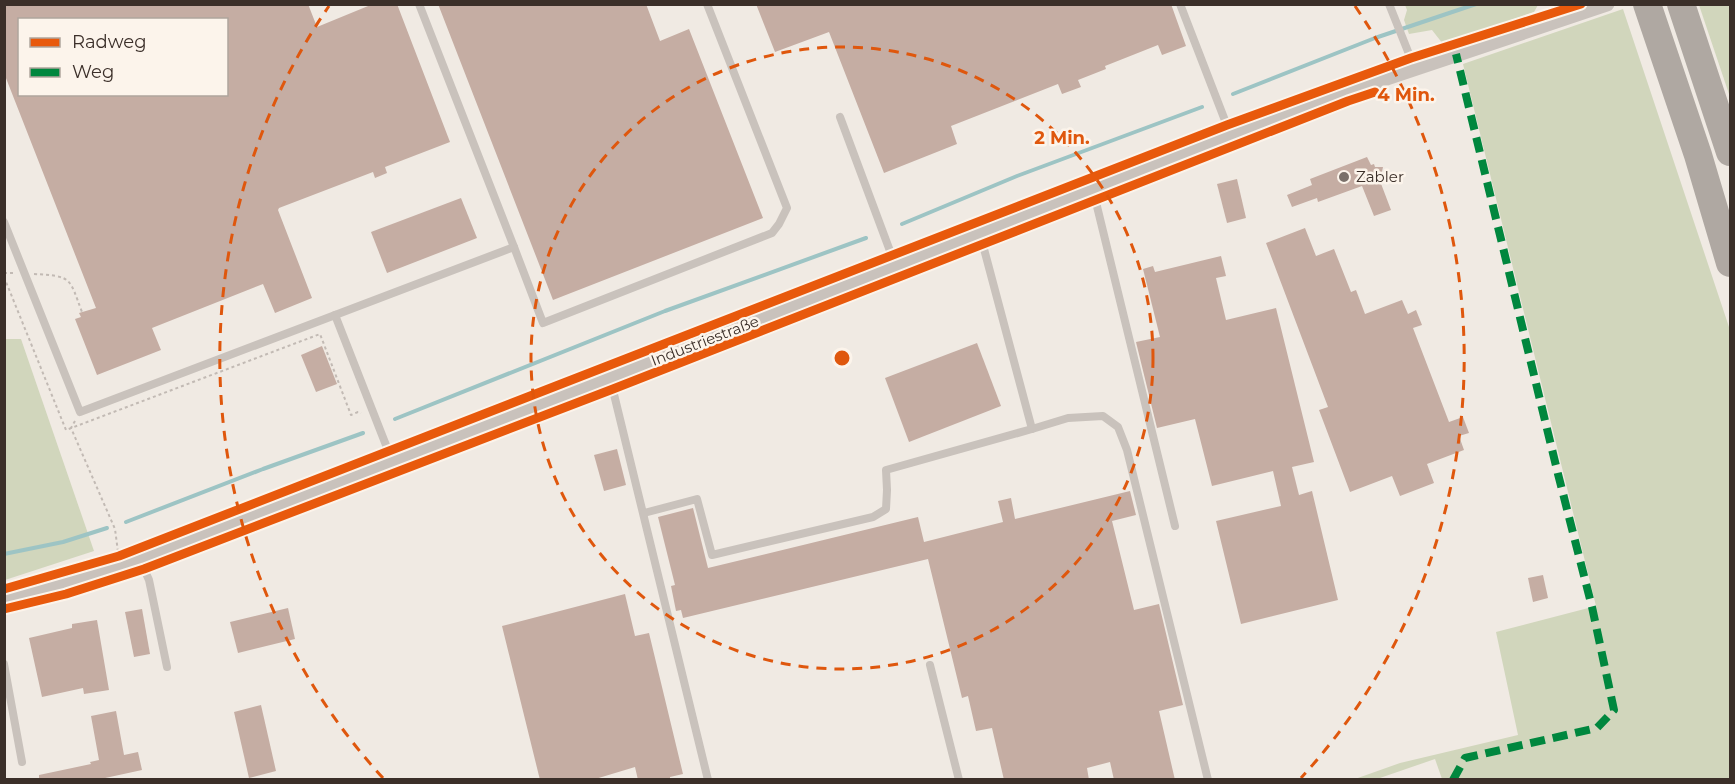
<svg xmlns="http://www.w3.org/2000/svg" width="1735" height="784" font-family="Montserrat,sans-serif">
<style>
.green{fill:#d1d6bc}
.lines{fill:none;stroke-linecap:round;stroke-linejoin:round}
.stream{stroke:#9dc4c4;stroke-width:4}
.building{fill:#c5ada3;fill-rule:evenodd}
.path{stroke:#c2bab4;stroke-width:2;stroke-dasharray:3 3;stroke-linecap:butt}
.service{stroke:#c9c2bc;stroke-width:8}
.minor{stroke:#c9c2bc;stroke-width:15}
.motorway{stroke:#afa8a2;stroke-width:28}
.quiet{stroke:#00873e;stroke-width:8;stroke-dasharray:15 8;stroke-linecap:butt}
.cycleway-casing{stroke:#fcf4eb;stroke-width:13}
.cycleway{stroke:#e8590c;stroke-width:9}
.ring{fill:none;stroke:#df570d;stroke-width:3;stroke-dasharray:10 8}
.poi-dot{fill:#7a706a;stroke:#fcf4eb;stroke-width:2}
.labels{text-anchor:middle;stroke-width:5;stroke-linejoin:round;paint-order:stroke}
.poi-label{font-size:15px;fill:#3b2f29;stroke:#fcf4eb;text-anchor:start}
.street-label{font-size:15px;fill:#3b2f29;stroke:#fcf4eb}
.centre{fill:#df570d;stroke:#fcf4eb;stroke-width:3}
.ring-label{font-size:18px;text-anchor:middle;font-weight:bold;fill:#df570d;stroke:#fcf4eb;stroke-width:5;stroke-linejoin:round;paint-order:stroke}
</style>
<rect width="100%" height="100%" fill="#f0eae3"/>
<g class="green">
<polygon points="1405,5 1405,4 1538,5 1534,12 1443,44 1432,30 1409,34 1404,20 1407,10"/>
<polygon points="1699,5 1730,5 1730,97"/>
<polygon points="1623,9 1730,330 1730,779 1442,779 1435,759 1377,779 1355,779 1400,763 1518,735 1496,632 1596,606 1463,64"/>
<polygon points="4,339 21,339 94,551 5,580"/>
</g>
<g class="lines">
<g class="stream">
<polyline points="1233,94 1375,38 1476,4"/>
<polyline points="902,224 1017,176 1202,107"/>
<polyline points="395,419 665,311 866,238"/>
<polyline points="126,522 263,469 363,433"/>
<polyline points="4,554 63,542 107,528"/>
</g>
</g>
<g class="building">
<path d="M4,4H308L317,27L373,4H397L450,142L385,167L387,173L375,178L373,172L279,208L278,210L312,298L275,313L263,284L152,328L161,350L97,375L75,319L81,317L79,313L96,308L4,73ZM20,20H226V94H20Z"/>
<polygon points="438,4 646,4 660,41 689,29 763,218 553,300"/>
<polygon points="756,4 1171,4 1186,46 1162,55 1158,45 1105,66 1106,69 1078,80 1081,87 1062,94 1058,84 951,126 957,144 884,173 829,32 775,52"/>
<polygon points="1367,157 1371,165 1374,164 1375,167 1383,167 1380,181 1391,210 1374,216 1362,186 1318,202 1317,198 1292,207 1287,195 1312,185 1310,179"/>
<polygon points="1237,179 1246,218 1227,223 1217,184"/>
<polygon points="461,198 477,238 387,273 371,232"/>
<polygon points="1305,228 1316,256 1334,249 1351,292 1356,290 1365,314 1402,300 1408,314 1416,310 1422,325 1413,328 1449,422 1463,417 1469,433 1459,436 1464,450 1427,464 1434,483 1400,496 1392,476 1350,492 1319,410 1328,407 1266,243"/>
<polygon points="1221,256 1226,276 1216,278 1226,320 1276,308 1314,462 1292,467 1299,495 1312,491 1338,600 1241,624 1216,521 1281,506 1273,471 1212,486 1195,419 1157,428 1136,342 1160,337 1143,269 1153,266 1155,272"/>
<polygon points="977,343 1001,406 909,442 885,378"/>
<polygon points="322,346 337,384 316,392 301,355"/>
<polygon points="617,449 626,485 604,491 594,455"/>
<polygon points="1130,491 1136,515 1112,521 1134,610 1159,604 1183,705 1159,711 1175,780 1114,780 1110,762 1087,768 1089,780 1004,780 992,728 976,731 968,696 962,698 928,559 683,618 681,610 676,611 671,586 675,585 658,517 693,508 708,568 918,517 924,542 1003,522 998,501 1011,498 1015,519"/>
<polygon points="1543,575 1548,598 1533,602 1528,578"/>
<polygon points="625,594 635,636 649,633 683,774 670,777 670,780 638,780 635,767 592,780 540,780 502,626"/>
<polygon points="288,608 295,639 238,653 230,622"/>
<polygon points="142,609 150,654 134,657 125,612"/>
<polygon points="97,620 109,690 84,694 83,688 42,697 29,638 72,628 72,624"/>
<polygon points="261,705 276,771 249,778 234,712"/>
<polygon points="116,711 124,755 138,752 142,770 96,780 39,780 39,775 91,764 90,762 99,760 91,716"/>
</g>
<g class="lines">
<g class="path">
<polyline points="4,273 14,273"/>
<path d="M34,274C73,276 69,278 82,312"/>
<polyline points="4,277 66,430 320,334 351,415 358,412 361,413"/>
<polyline points="75,421 71,428 115,529 118,552"/>
</g>
<g class="service">
<polyline points="1180,4 1231,136"/>
<polyline points="1389,4 1415,69"/>
<polyline points="840,117 896,267"/>
<polyline points="1093,190 1175,526"/>
<polyline points="4,222 80,412 514,247 419,4"/>
<polyline points="980,234 1032,429 1068,418 1103,416 1118,427 1127,450 1208,780"/>
<polyline points="514,247 543,323 772,233 779,224 787,208 707,4"/>
<polyline points="335,315 393,463"/>
<polyline points="610,378 708,780"/>
<polyline points="644,513 697,499 712,555 873,517 886,509 887,490 886,470 1032,429"/>
<polyline points="140,560 149,580 167,667"/>
<polyline points="4,664 22,762"/>
<polyline points="930,665 959,780"/>
</g>
<polyline class="minor" points="4,599 51,588 140,560 393,463 1267,122 1372,83 1607,4"/>
<g class="motorway">
<polyline points="1647,4 1698,155 1730,263"/>
<polyline points="1681,4 1730,152"/>
</g>
<polyline class="quiet" points="1453,780 1465,758 1597,728 1614,710 1592,607 1558,474 1456,54"/>
<g class="cycleway-casing">
<g id="cycleway">
<polyline points="4,589 119,556 1227,125 1411,58 1581,4"/>
<polyline points="4,609 66,594 144,569 613,389 1348,101 1375,92"/>
</g>
</g>
<use href="#cycleway" class="cycleway"/>
</g>
<g class="ring">
<circle cx="842" cy="358" r="311"/>
<path d="M383 778A622 622 0 0 1 329 6M1355 6A622 622 0 0 1 1301 778"/>
</g>
<circle class="poi-dot" cx="1344" cy="177" r="6"/>
<g class="labels">
<g class="poi-label">
<text x="1356" y="182">Zabler</text>
</g>
<g class="street-label">
<text transform="translate(705 341) rotate(-21)" y="5">Industriestraße</text>
</g>
</g>
<circle cx="842" cy="358" r="9" class="centre"/>
<g class="ring-label">
<text x="1406" y="101">4 Min.</text>
<text x="1062" y="144">2 Min.</text>
</g>
<rect width="1735" height="784" fill="none" stroke="#3b2f29" stroke-width="12"/>
<rect x="18" y="18" width="210" height="78" fill="#fcf4eb" stroke="#afa59d" stroke-width="1.5"/>
<rect x="30" y="38" width="30" height="9" fill="#e8590c" stroke="#afa59d" stroke-width="1.5"/>
<text x="72" y="48" font-size="18" fill="#3b2f29">Radweg</text>
<rect x="30" y="68" width="30" height="9" fill="#00873e" stroke="#afa59d" stroke-width="1.5"/>
<text x="72" y="78" font-size="18" fill="#3b2f29">Weg</text>
</svg>
